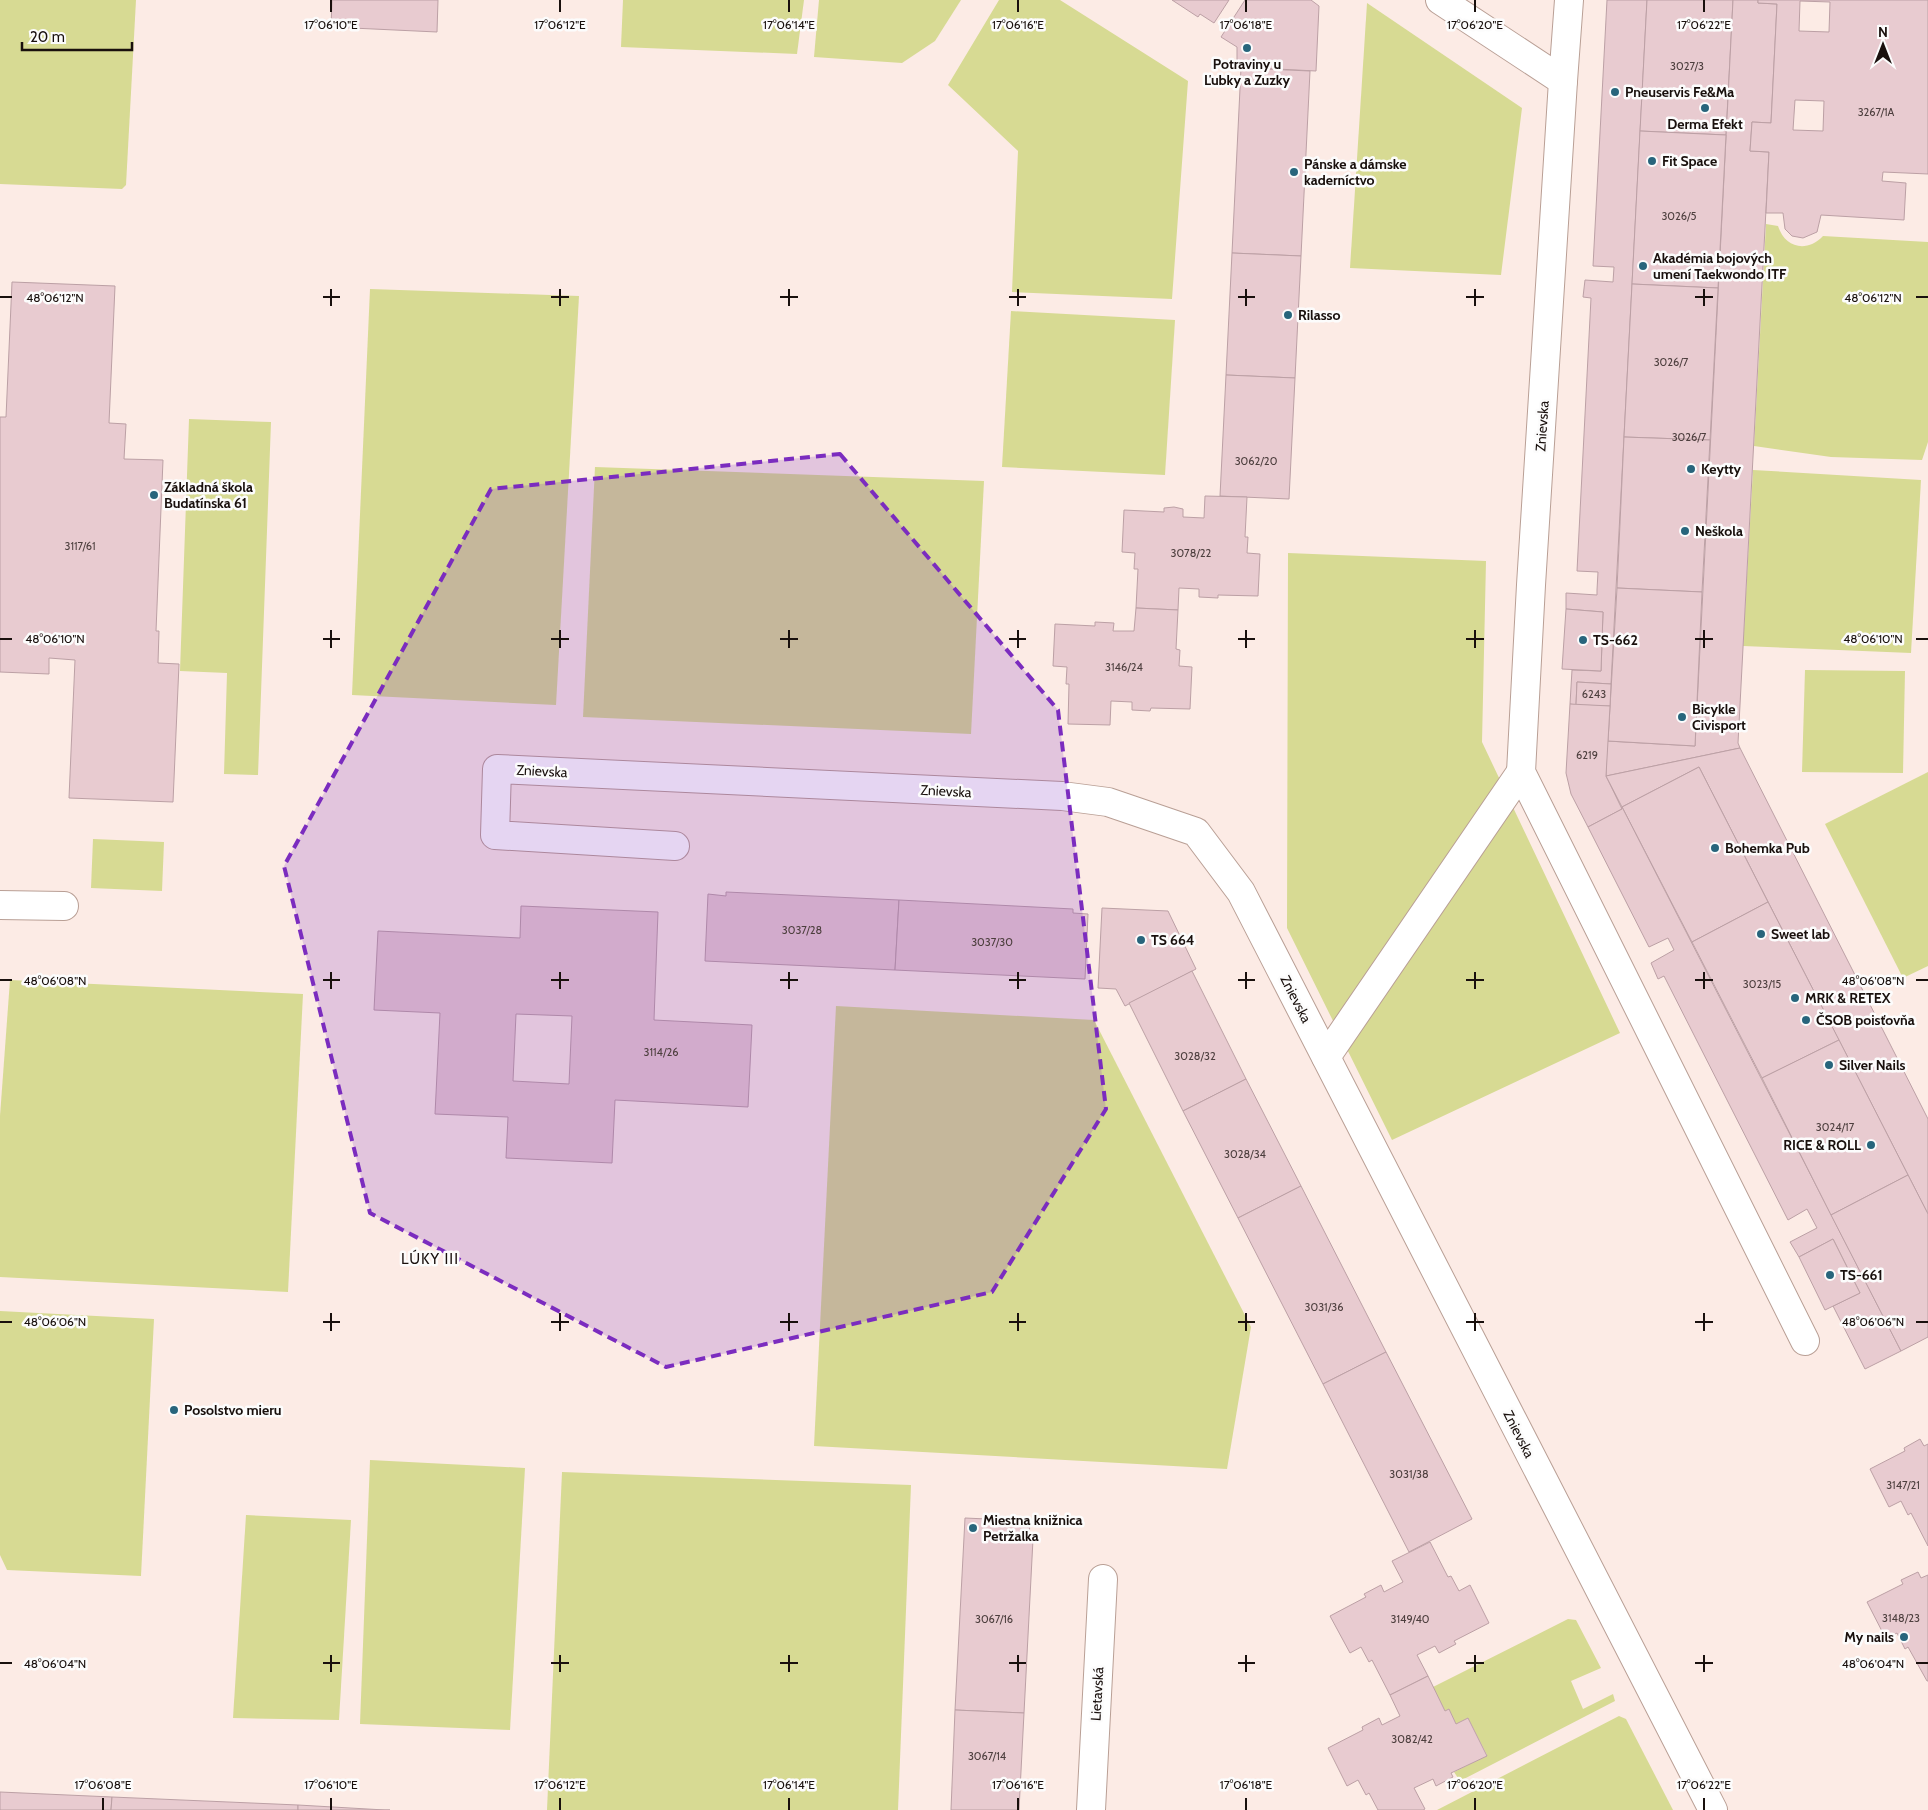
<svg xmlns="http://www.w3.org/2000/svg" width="1928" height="1810" font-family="Cabin,sans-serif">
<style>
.green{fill:#d7da93}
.building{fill:#e8cbd0;stroke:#bca0a5;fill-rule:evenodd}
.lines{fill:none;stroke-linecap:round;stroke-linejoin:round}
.minor-casing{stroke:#b99f95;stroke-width:30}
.minor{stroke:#fff;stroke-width:28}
.marked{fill:#7b2cbf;fill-opacity:0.2;stroke:#7b2cbf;stroke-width:4;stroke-dasharray:10 6;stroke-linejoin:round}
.ticks{fill:none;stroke:#19100d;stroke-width:2}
.poi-dot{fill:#28657c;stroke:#fcfcfc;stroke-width:2}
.labels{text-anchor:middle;stroke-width:5;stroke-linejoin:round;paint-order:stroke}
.number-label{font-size:11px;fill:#4d3f3e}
.poi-label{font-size:14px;font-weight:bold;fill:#19100d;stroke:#fcfcfc;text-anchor:start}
.street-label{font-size:14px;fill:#19100d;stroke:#fcfcfc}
.neighbourhood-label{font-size:15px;letter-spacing:1px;fill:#19100d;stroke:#fcfcfc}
.ticks-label{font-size:12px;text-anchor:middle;fill:#19100d;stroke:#fcfcfc;stroke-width:5;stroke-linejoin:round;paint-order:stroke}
</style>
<rect width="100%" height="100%" fill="#fcebe5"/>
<g class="green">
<polygon points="0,0 136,0 126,185 122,189 0,184"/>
<polygon points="623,0 804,0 797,54 621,47"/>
<polygon points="819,0 961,0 935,41 902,63 814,57"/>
<polygon points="999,0 1060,0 1188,81 1172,299 1012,292 1018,151 948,85"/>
<polygon points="1367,3 1522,108 1501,275 1350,268"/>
<path d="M1766,224L1778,226C1785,248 1807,253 1823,236L1928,242V442L1922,460L1831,457L1754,446Z"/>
<polygon points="370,289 579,296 556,705 352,695"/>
<polygon points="1011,311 1175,320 1165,475 1002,467"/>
<polygon points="189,419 271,422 258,775 224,774 227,673 180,671"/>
<polygon points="595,467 984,481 971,734 583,717"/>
<polygon points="1753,470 1921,480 1911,653 1743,646"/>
<polygon points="1288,553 1486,561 1482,742 1620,1033 1392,1140 1287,928"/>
<polygon points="1805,670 1905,671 1903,773 1802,772"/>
<polygon points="1928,772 1928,966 1903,978 1825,824"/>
<polygon points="93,839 164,842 162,891 91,888"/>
<polygon points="10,980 303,994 288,1292 0,1277 0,1116"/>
<polygon points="836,1006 1094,1020 1251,1327 1227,1469 814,1446"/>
<polygon points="0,1311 154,1319 141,1576 7,1570 0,1555"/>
<polygon points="370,1460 525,1468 510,1730 360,1724"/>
<polygon points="562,1472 911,1485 898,1810 547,1810"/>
<polygon points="246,1515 351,1520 339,1720 233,1718"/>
<polygon points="1568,1619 1576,1620 1601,1668 1571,1681 1583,1709 1613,1694 1615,1701 1460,1781 1454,1772 1487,1755 1468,1718 1456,1724 1449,1709 1445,1711 1433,1687"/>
<polygon points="1619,1716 1626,1719 1673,1810 1437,1810"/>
</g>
<g class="building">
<polygon points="332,0 438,0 437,32 331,27"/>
<polygon points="1172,0 1229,0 1214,23 1200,14 1198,17"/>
<polygon points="1245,0 1311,0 1319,6 1316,71 1237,67 1237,47 1221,37"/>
<polygon points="1607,0 1647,0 1611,684 1577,682 1576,705 1570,704 1572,670 1601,671 1603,612 1566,609 1566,593 1597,595 1597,590 1598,572 1577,571 1591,298 1583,297 1585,280 1613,282 1614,267 1593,266"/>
<polygon points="1647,0 1733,0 1726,135 1640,131"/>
<polygon points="1733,0 1758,0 1758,3 1777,4 1771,123 1752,122 1750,151 1769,152 1738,743 1740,748 1606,776 1607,741 1695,746"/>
<path d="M1758,0H1928V174L1883,172L1882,181L1906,183L1904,220L1821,215L1817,232L1803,238L1792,236L1785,229L1783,213H1766L1769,152L1750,151L1752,122L1771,123L1777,4L1758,3ZM1800,1L1830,2L1829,32L1799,31ZM1795,100L1824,101L1823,131L1793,130Z"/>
<polygon points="1241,68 1310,71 1301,256 1232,253"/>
<polygon points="1640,131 1726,135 1718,288 1632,284"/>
<polygon points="1232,253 1301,256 1295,378 1226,375"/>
<polygon points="12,282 115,286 109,423 126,424 124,459 163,460 156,631 159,631 158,663 179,664 173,802 69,798 75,660 49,658 49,674 0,672 0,417 6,417"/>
<polygon points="1632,284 1718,288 1710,440 1624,437"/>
<polygon points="1226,375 1295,378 1289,499 1220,496"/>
<polygon points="1624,437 1710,440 1702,592 1617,588"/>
<polygon points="1205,496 1247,497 1245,537 1248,537 1247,553 1260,554 1258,596 1218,595 1218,598 1199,597 1199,589 1179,588 1178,610 1136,608 1138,569 1134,569 1135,553 1122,552 1124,510 1164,512 1164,508 1174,507 1183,509 1183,517 1204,518"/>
<polygon points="1617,588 1702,592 1695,746 1608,741"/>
<polygon points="1136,608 1178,610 1176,649 1180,650 1179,666 1192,667 1190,709 1151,708 1150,711 1132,710 1132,702 1111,701 1110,725 1068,724 1069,684 1066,684 1067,667 1053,666 1055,624 1095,626 1095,622 1114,623 1113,631 1134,631"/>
<polygon points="1566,609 1603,612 1601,671 1562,669"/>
<polygon points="1577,682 1611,684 1610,706 1576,705"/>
<polygon points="1570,704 1610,706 1606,776 1622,809 1588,827 1571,794 1566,773"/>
<polygon points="1740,748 1928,1119 1928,1214 1699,767 1622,807 1606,776"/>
<polygon points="1699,767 1768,902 1692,942 1622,807"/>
<polygon points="1622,807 1901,1351 1865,1369 1833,1306 1860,1293 1833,1239 1799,1257 1790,1242 1817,1228 1807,1209 1788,1220 1664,976 1658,979 1651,963 1674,950 1668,938 1649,947 1588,827 1622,809"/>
<polygon points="726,892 899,900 895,970 705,961 708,894 726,896"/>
<polygon points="899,900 1073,909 1073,913 1088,914 1085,979 895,970"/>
<polygon points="1768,902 1839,1040 1762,1078 1692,942"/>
<path d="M521,906L658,912L654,1020L752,1025L748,1107L615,1100L612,1163L506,1158L508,1117L435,1114L440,1013L374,1010L378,931L520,938ZM516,1014L572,1016L569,1084L513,1081Z"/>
<polygon points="1102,908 1168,911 1196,969 1125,1006 1116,989 1098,988"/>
<polygon points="1192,971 1246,1079 1183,1111 1129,1003"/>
<polygon points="1839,1040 1908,1175 1831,1215 1762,1078"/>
<polygon points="1246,1079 1301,1186 1238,1218 1183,1111"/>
<polygon points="1908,1175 1928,1214 1928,1337 1901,1351 1831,1215"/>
<polygon points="1301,1186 1386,1352 1323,1384 1238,1218"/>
<polygon points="1833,1239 1860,1293 1825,1310 1799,1257"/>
<polygon points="1386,1352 1472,1519 1409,1552 1323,1384"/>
<polygon points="1920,1439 1924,1446 1928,1444 1928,1546 1911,1513 1908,1515 1901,1501 1889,1507 1870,1469 1905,1451 1904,1448"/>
<polygon points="965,1518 1030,1521 1029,1539 1033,1539 1024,1713 955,1710"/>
<polygon points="1430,1542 1448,1577 1451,1576 1459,1591 1470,1585 1489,1623 1454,1641 1456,1644 1439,1653 1435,1646 1417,1655 1428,1676 1390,1695 1372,1660 1369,1662 1361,1647 1350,1653 1330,1616 1366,1597 1364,1594 1381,1585 1384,1592 1403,1582 1392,1561"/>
<polygon points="1918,1572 1921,1578 1928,1575 1928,1681 1927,1681 1908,1647 1905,1649 1897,1633 1886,1639 1867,1602 1903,1584 1901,1580"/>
<polygon points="1428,1676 1445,1711 1449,1709 1456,1724 1468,1718 1487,1756 1451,1773 1453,1777 1436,1786 1433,1779 1414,1788 1425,1809 1423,1810 1378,1810 1369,1793 1366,1795 1358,1780 1347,1786 1328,1748 1363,1730 1362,1727 1379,1718 1382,1725 1400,1716 1390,1695"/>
<polygon points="955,1710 1024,1713 1019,1810 951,1810"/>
<polygon points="0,1792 112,1797 111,1810 0,1810"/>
<polygon points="112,1797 298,1805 298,1810 111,1810"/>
<polygon points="298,1805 385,1810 390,1810 298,1810"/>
</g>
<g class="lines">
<g class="minor-casing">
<g id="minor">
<polyline points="1440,0 1563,81 1531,585 1521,772 1805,1341"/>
<polyline points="1563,81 1569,0"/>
<polyline points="675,846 495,835 497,769 1062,796 1108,802 1196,832 1241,892 1713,1810"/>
<polyline points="0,905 64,906"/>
<polyline points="1326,1057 1521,772"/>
<polyline points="1091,1810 1103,1579"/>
</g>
</g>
<use href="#minor" class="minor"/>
</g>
<path class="marked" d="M840,454L1058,710L1106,1109L992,1292L666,1367L370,1213L284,866L491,489Z"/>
<path class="ticks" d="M331,0V12M560,0V12M789,0V12M1018,0V12M1246,0V12M1475,0V12M1704,0V12M331,289V306M560,289V306M789,289V306M1018,289V306M1246,289V306M1475,289V306M1704,289V306M0,297H12M323,297H340M551,297H569M780,297H798M1009,297H1026M1238,297H1255M1466,297H1484M1695,297H1713M1916,297H1928M331,630V648M560,630V648M789,630V648M1018,630V648M1246,630V648M1475,630V648M1704,630V648M0,639H12M323,639H340M551,639H569M780,639H798M1009,639H1026M1238,639H1255M1466,639H1484M1695,639H1713M1916,639H1928M331,972V989M560,972V989M789,972V989M1018,972V989M1246,972V989M1475,972V989M1704,972V989M0,980H12M323,980H340M551,980H569M780,980H798M1009,980H1026M1238,980H1255M1466,980H1484M1695,980H1713M1916,980H1928M331,1313V1331M560,1313V1331M789,1313V1331M1018,1313V1331M1246,1313V1331M1475,1313V1331M1704,1313V1331M0,1322H12M323,1322H340M551,1322H569M780,1322H798M1009,1322H1026M1238,1322H1255M1466,1322H1484M1695,1322H1713M1916,1322H1928M331,1655V1672M560,1655V1672M789,1655V1672M1018,1655V1672M1246,1655V1672M1475,1655V1672M1704,1655V1672M0,1663H12M323,1663H340M551,1663H569M780,1663H798M1009,1663H1026M1238,1663H1255M1466,1663H1484M1695,1663H1713M1916,1663H1928M103,1798V1810M331,1798V1810M560,1798V1810M789,1798V1810M1018,1798V1810M1246,1798V1810M1475,1798V1810M1704,1798V1810"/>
<g class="poi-dot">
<circle cx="1247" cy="48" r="5"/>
<circle cx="1615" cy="92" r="5"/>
<circle cx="1705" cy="108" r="5"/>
<circle cx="1652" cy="161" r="5"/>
<circle cx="1294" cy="172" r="5"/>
<circle cx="1643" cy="266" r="5"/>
<circle cx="1288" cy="315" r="5"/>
<circle cx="1691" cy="469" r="5"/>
<circle cx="154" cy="495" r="5"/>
<circle cx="1685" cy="531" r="5"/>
<circle cx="1583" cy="640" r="5"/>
<circle cx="1682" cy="717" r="5"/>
<circle cx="1715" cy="848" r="5"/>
<circle cx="1761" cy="934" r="5"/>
<circle cx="1141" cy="940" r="5"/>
<circle cx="1795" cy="998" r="5"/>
<circle cx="1806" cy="1020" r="5"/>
<circle cx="1829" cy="1065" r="5"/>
<circle cx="1871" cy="1145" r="5"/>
<circle cx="1830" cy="1275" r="5"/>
<circle cx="174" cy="1410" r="5"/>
<circle cx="973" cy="1528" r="5"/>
<circle cx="1904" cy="1637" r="5"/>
</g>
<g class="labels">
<g class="number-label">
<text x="1687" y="70">3027/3</text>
<text x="1876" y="116">3267/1A</text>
<text x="1679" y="220">3026/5</text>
<text x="1671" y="366">3026/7</text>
<text x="1689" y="441">3026/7</text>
<text x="1256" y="465">3062/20</text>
<text x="80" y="550">3117/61</text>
<text x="1191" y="557">3078/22</text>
<text x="1124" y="671">3146/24</text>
<text x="1594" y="698">6243</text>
<text x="1587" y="759">6219</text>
<text x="802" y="934">3037/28</text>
<text x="992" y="946">3037/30</text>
<text x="1762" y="988">3023/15</text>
<text x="661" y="1056">3114/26</text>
<text x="1195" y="1060">3028/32</text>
<text x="1835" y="1131">3024/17</text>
<text x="1245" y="1158">3028/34</text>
<text x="1324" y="1311">3031/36</text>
<text x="1409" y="1478">3031/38</text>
<text x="1903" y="1489">3147/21</text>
<text x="1901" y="1622">3148/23</text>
<text x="994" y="1623">3067/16</text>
<text x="1410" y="1623">3149/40</text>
<text x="1412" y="1743">3082/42</text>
<text x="987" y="1760">3067/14</text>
</g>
<g class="poi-label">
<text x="1247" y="69" text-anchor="middle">Potraviny u<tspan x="1247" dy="16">Ľubky a Zuzky</tspan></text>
<text x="1625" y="97">Pneuservis Fe&amp;Ma</text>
<text x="1705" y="129" text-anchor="middle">Derma Efekt</text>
<text x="1662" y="166">Fit Space</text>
<text x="1304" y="169">Pánske a dámske<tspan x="1304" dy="16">kaderníctvo</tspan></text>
<text x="1653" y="263">Akadémia bojových<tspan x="1653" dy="16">umení Taekwondo ITF</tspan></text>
<text x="1298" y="320">Rilasso</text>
<text x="1701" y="474">Keytty</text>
<text x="164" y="492">Základná škola<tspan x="164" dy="16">Budatínska 61</tspan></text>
<text x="1695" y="536">Neškola</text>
<text x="1593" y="645">TS-662</text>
<text x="1692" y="714">Bicykle<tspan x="1692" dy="16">Civisport</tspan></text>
<text x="1725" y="853">Bohemka Pub</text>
<text x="1771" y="939">Sweet lab</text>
<text x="1151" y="945">TS 664</text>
<text x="1805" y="1003">MRK &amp; RETEX</text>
<text x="1816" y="1025">ČSOB poisťovňa</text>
<text x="1839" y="1070">Silver Nails</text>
<text x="1861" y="1150" text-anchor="end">RICE &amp; ROLL</text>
<text x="1840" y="1280">TS-661</text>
<text x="184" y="1415">Posolstvo mieru</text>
<text x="983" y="1525">Miestna knižnica<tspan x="983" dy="16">Petržalka</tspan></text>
<text x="1894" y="1642" text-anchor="end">My nails</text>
</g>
<g class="street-label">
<text transform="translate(1542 426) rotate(-86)" y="5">Znievska</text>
<text transform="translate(542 771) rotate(3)" y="5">Znievska</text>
<text transform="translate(946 791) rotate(3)" y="5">Znievska</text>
<text transform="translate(1296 999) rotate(63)" y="5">Znievska</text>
<text transform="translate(1519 1434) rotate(63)" y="5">Znievska</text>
<text transform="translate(1097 1694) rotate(-87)" y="5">Lietavská</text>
</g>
<g class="neighbourhood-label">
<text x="430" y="1264">LÚKY III</text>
</g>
</g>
<g class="ticks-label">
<text x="331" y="29">17°06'10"E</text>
<text x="560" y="29">17°06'12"E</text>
<text x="789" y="29">17°06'14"E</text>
<text x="1018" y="29">17°06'16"E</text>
<text x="1246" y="29">17°06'18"E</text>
<text x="1475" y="29">17°06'20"E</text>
<text x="1704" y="29">17°06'22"E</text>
<text x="55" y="302">48°06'12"N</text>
<text x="1873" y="302">48°06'12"N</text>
<text x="55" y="643">48°06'10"N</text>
<text x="1873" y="643">48°06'10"N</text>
<text x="55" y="985">48°06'08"N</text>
<text x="1873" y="985">48°06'08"N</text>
<text x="55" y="1326">48°06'06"N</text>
<text x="1873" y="1326">48°06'06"N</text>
<text x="55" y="1668">48°06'04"N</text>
<text x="1873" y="1668">48°06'04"N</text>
<text x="103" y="1789">17°06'08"E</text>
<text x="331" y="1789">17°06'10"E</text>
<text x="560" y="1789">17°06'12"E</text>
<text x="789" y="1789">17°06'14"E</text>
<text x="1018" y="1789">17°06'16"E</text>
<text x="1246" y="1789">17°06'18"E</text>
<text x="1475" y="1789">17°06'20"E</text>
<text x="1704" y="1789">17°06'22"E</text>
</g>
<g transform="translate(1883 45)" stroke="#fcfcfc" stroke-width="4" paint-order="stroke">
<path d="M0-4L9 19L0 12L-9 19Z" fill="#19100d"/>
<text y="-8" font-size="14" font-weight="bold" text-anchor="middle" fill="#19100d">N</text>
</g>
<path d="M22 42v8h110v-8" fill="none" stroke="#19100d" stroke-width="2.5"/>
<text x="30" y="42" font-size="15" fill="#19100d" stroke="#fcfcfc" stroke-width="4" paint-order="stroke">20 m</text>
</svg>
